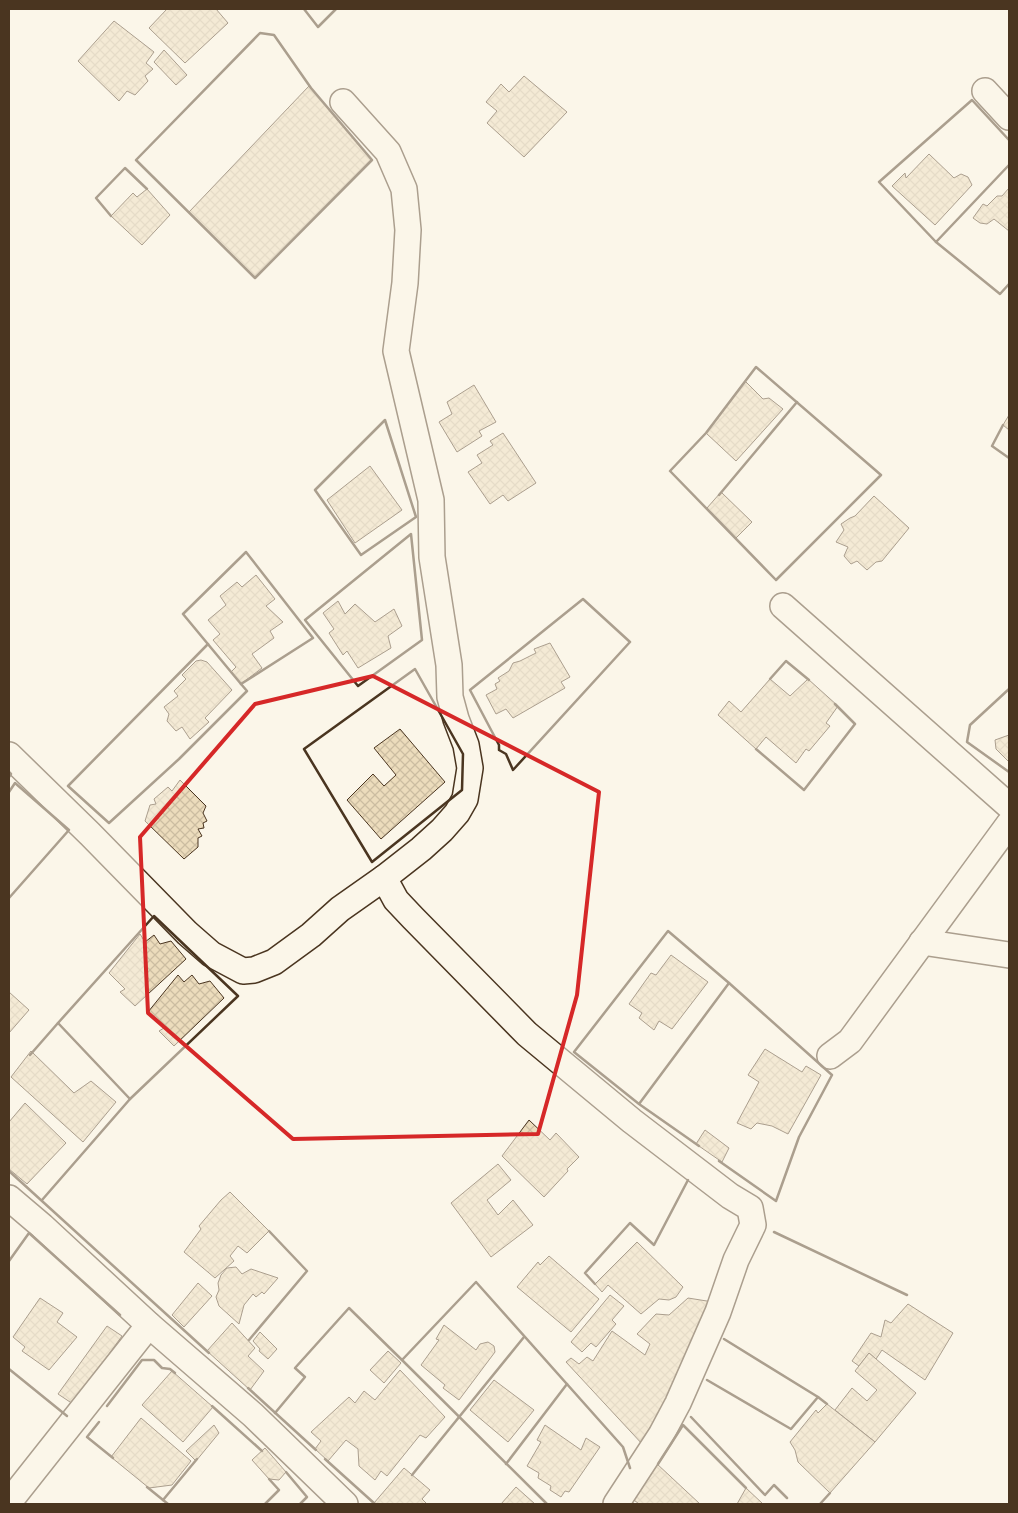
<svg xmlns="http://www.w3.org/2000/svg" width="1018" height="1513" font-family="'Asap Condensed',sans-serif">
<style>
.building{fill:url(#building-cross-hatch);stroke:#4a3520}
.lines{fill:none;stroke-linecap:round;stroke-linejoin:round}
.minor-casing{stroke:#4a3520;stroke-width:28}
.minor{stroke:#fbf6e9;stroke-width:25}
.wall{stroke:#4a3520;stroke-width:2.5}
.marked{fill:none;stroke:#d62828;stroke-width:4;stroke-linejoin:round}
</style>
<defs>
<pattern id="building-cross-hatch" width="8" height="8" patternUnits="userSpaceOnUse" patternTransform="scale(1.25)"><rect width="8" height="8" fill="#ecdcbc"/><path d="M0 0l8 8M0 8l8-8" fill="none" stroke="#ccbda1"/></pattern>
</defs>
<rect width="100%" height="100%" fill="#fbf6e9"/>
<g class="building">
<polygon points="167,9 216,9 228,23 185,63 149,28"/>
<polygon points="114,21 154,52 146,63 153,69 145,76 148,81 135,95 127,91 119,101 78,61"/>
<polygon points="164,50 187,75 176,85 154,62"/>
<polygon points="524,76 567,112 524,157 487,123 497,111 486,102 501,84 509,92"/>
<polygon points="309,86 372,160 255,278 189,212"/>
<polygon points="929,154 954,178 961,174 968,177 972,185 935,225 892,186 905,173 906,178"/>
<polygon points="1009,188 1009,231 994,219 987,224 980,223 973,218 983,204 987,206 997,196 1002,196"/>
<polygon points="147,189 170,215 142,245 111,216 133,193 137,197"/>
<polygon points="745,381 763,399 769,398 783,409 736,461 706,433"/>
<polygon points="474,385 496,422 479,431 482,436 457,452 439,422 452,414 447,402"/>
<polygon points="1009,415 1009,430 1003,425"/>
<polygon points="503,433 536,483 508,501 503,495 490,504 468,472 482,463 477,455 493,445 490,441"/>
<polygon points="370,466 402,510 355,543 327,500"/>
<polygon points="721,492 752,522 736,538 707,508"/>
<polygon points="874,496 909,528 882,561 876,562 867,570 857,561 851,564 844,556 848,547 836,542 844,530 841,524 850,518 855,516"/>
<polygon points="256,575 275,599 266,606 283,622 270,631 274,638 252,654 262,668 241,684 231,672 236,667 213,640 220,634 208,620 226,605 220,596 237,582 242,587"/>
<polygon points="338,601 345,614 355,604 375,622 394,609 402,626 388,636 391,648 358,668 347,651 343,655 329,633 334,629 323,613"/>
<polygon points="550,643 570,677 561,682 565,688 513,718 506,709 496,714 486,695 497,689 495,684 500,681 498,678 509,671 513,663 520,661 536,653 534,649"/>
<polygon points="201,660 207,662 232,690 205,718 209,722 190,739 182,727 176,731 167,721 169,714 164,707 178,696 174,691 186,679 182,675 196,661"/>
<polygon points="770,679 790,696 808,679 838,706 826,723 830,726 809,751 806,749 796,763 766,737 756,749 718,715 729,701 741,712"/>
<polygon points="400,729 445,782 381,839 347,800 373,774 384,786 396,775 374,748"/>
<polygon points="1009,735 1009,762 996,749 995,740"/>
<polygon points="180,780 206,806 203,813 207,821 203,823 204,828 198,829 202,836 198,838 198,847 184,859 145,821 150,805 156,804 154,799 168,787 172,791"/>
<polygon points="140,934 145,942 154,935 160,944 171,941 186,959 135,1006 120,992 125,989 109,973"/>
<polygon points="671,955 708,982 672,1029 659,1021 654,1030 639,1018 642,1013 629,1004 651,973 656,975"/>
<polygon points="178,975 184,982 192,975 199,984 210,981 224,998 174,1046 159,1031 164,1028 148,1012"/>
<polygon points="9,992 29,1010 9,1033"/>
<polygon points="765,1049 802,1072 806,1066 821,1075 788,1134 772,1126 757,1123 751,1129 737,1123 759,1082 748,1075"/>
<polygon points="31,1051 74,1093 91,1081 116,1102 83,1142 11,1077"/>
<polygon points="25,1103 66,1143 27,1184 9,1169 9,1122"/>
<polygon points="529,1120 550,1140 556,1133 579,1157 567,1169 568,1171 544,1197 502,1156"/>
<polygon points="705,1130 729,1148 722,1162 696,1144"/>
<polygon points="498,1164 511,1180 487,1200 498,1215 513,1200 533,1225 491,1257 451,1203"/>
<polygon points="230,1192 269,1231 247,1253 238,1246 230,1256 234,1261 215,1278 184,1252 201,1229 199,1226 221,1200"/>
<polygon points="637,1242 683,1287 676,1297 669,1300 659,1299 641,1314 608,1285 602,1292 595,1284"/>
<polygon points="549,1256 599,1299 571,1332 517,1287 538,1262 540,1265"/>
<polygon points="236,1267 242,1274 251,1269 278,1278 264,1294 262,1292 256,1297 253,1294 244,1305 239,1324 219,1306 216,1297 219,1290 218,1283 221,1275 227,1268"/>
<polygon points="198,1283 212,1296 184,1327 172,1315"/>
<polygon points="610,1295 624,1306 612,1320 616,1324 596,1347 591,1343 582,1352 571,1342"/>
<polygon points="40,1298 63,1313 57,1322 77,1337 49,1370 22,1351 25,1347 13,1337"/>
<polygon points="688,1298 713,1302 644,1446 566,1362 571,1358 579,1364 587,1357 593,1361 612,1331 645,1355 650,1344 637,1334 656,1314 669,1315"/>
<polygon points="908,1304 953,1333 925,1380 882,1350 876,1359 869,1353 859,1366 852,1361 871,1333 881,1337 885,1320 891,1323"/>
<polygon points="232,1323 255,1348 248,1356 264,1371 250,1390 207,1351"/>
<polygon points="444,1325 476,1350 480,1344 488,1342 494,1346 495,1352 459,1400 443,1388 445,1385 421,1365 439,1340 436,1339"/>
<polygon points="107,1326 122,1336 73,1404 58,1394"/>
<polygon points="260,1332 277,1349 268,1359 259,1351 260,1349 253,1341"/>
<polygon points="388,1351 401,1363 384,1383 370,1370"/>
<polygon points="869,1353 916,1393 875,1442 835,1410 852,1388 867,1401 877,1390 855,1371"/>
<polygon points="400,1370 445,1417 426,1438 420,1435 387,1476 381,1471 375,1480 359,1466 358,1449 346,1440 328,1461 315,1449 321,1441 311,1432 349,1397 355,1403 364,1391 375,1400"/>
<polygon points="172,1371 213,1407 183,1442 142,1405"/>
<polygon points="494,1380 534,1410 508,1442 470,1410"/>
<polygon points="827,1404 875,1442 830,1493 798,1462 795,1450 790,1442 816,1410 818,1413"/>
<polygon points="141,1418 191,1461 172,1485 149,1488 111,1457"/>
<polygon points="214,1425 219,1433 196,1461 186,1451"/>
<polygon points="545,1425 581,1450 586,1438 600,1447 569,1492 565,1491 561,1497 550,1490 551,1486 538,1478 539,1473 527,1466 541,1442 537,1440"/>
<polygon points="265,1448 286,1472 279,1480 269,1479 252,1460"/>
<polygon points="656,1463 700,1504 639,1504 634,1500 632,1494"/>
<polygon points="404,1468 430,1490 422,1499 427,1504 375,1504 374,1503"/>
<polygon points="516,1487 535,1504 501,1504"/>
<polygon points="746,1488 763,1504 737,1504"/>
</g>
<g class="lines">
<g class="minor-casing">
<g id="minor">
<polyline points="985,91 1009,117"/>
<polyline points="343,102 388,152 404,189 408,230 405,283 396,351 431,500 432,557 449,665 450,697 456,719 466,745 470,768 465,799 457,813 442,830 421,849 384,878"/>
<polyline points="783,606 1009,806"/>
<polyline points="9,755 90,834 187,933 211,954 243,971 254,970 274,962 311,935 340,909 384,878 396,900 413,918 527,1034 632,1121 730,1196 750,1208 753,1225 736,1260 718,1312 678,1403 661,1435 616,1504"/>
<polyline points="922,942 1009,955"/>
<polyline points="830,1056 850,1041 1009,824"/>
<polyline points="9,1198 42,1226 149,1325 253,1415 345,1504"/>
<polyline points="9,1502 149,1325"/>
</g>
</g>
<use href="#minor" class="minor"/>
<g class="wall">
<polyline points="304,9 318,27 336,9"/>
<polygon points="260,33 274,35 311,88 372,160 255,278 136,160"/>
<polyline points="1009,140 972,100 879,182 936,242 1009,165"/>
<polyline points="111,216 96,198 125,168 147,189"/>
<polyline points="936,242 1000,294 1009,284"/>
<polygon points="756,367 881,475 776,580 670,471 706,433"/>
<polygon points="385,420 416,517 361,555 315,490"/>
<polyline points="1003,425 992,446 1009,458"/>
<polyline points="719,495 797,402"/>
<polygon points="411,534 422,640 358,686 305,620"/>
<polygon points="246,552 313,638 241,684 183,614"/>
<polygon points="583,599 630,642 513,770 506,754 499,750 499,745 470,690"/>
<polyline points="208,644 68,786 109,823 179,759 247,691 241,684"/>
<polygon points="415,669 463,754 462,790 372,862 304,749"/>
<polyline points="770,679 786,661 809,680"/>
<polyline points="1009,689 970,725 967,742 1009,772"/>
<polyline points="756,749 804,790 855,724 835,704"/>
<polyline points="9,772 11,774 9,777"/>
<polyline points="9,792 15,783 69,830 9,898"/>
<polygon points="154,916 238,996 130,1099 58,1023"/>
<polyline points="30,1055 58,1023"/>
<polyline points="639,1104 729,983 668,931 574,1052 639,1104 699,1146"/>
<polyline points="719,1161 776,1201 799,1137 832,1075 729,983"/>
<polyline points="9,1171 209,1353"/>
<polyline points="42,1200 130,1099"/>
<polyline points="774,1232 907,1295"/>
<polyline points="9,1261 29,1233 120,1315"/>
<polyline points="595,1284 585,1273 630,1223 654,1245 688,1180"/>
<polyline points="249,1340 307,1271 269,1231"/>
<polyline points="9,1369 67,1416"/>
<polyline points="707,1380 791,1429 818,1397 724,1339"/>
<polyline points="248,1388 316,1450"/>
<polyline points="818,1397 827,1404"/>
<polyline points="107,1406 142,1360 154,1360 162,1368 170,1369 175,1373"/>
<polyline points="212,1406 262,1451"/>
<polyline points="275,1413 305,1377 295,1368 349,1308 402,1360"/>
<polyline points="691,1417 765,1495 774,1485 787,1498"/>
<polyline points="99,1422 87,1437 113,1458"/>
<polyline points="325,1459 375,1504"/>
<polyline points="506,1464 567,1384"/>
<polyline points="658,1464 683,1425 746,1488"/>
<polyline points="286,1472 307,1497 300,1504"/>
<polyline points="412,1475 524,1337"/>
<polyline points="147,1487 168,1504"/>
<polyline points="163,1500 197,1459"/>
<polyline points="265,1504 279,1490 269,1479"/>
<polyline points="547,1504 402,1360 476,1282 623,1447 630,1468"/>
<polyline points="820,1504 830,1493"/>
</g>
</g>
<path d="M0 0H1018V1513H0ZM373,676L599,792L577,995L538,1134L293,1139L148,1013L140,837L255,704Z" fill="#fbf6e9" fill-opacity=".55" fill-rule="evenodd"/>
<path class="marked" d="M373,676L599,792L577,995L538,1134L293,1139L148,1013L140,837L255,704Z"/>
<rect width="1018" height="1513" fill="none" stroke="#4a3520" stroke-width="20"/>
</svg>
